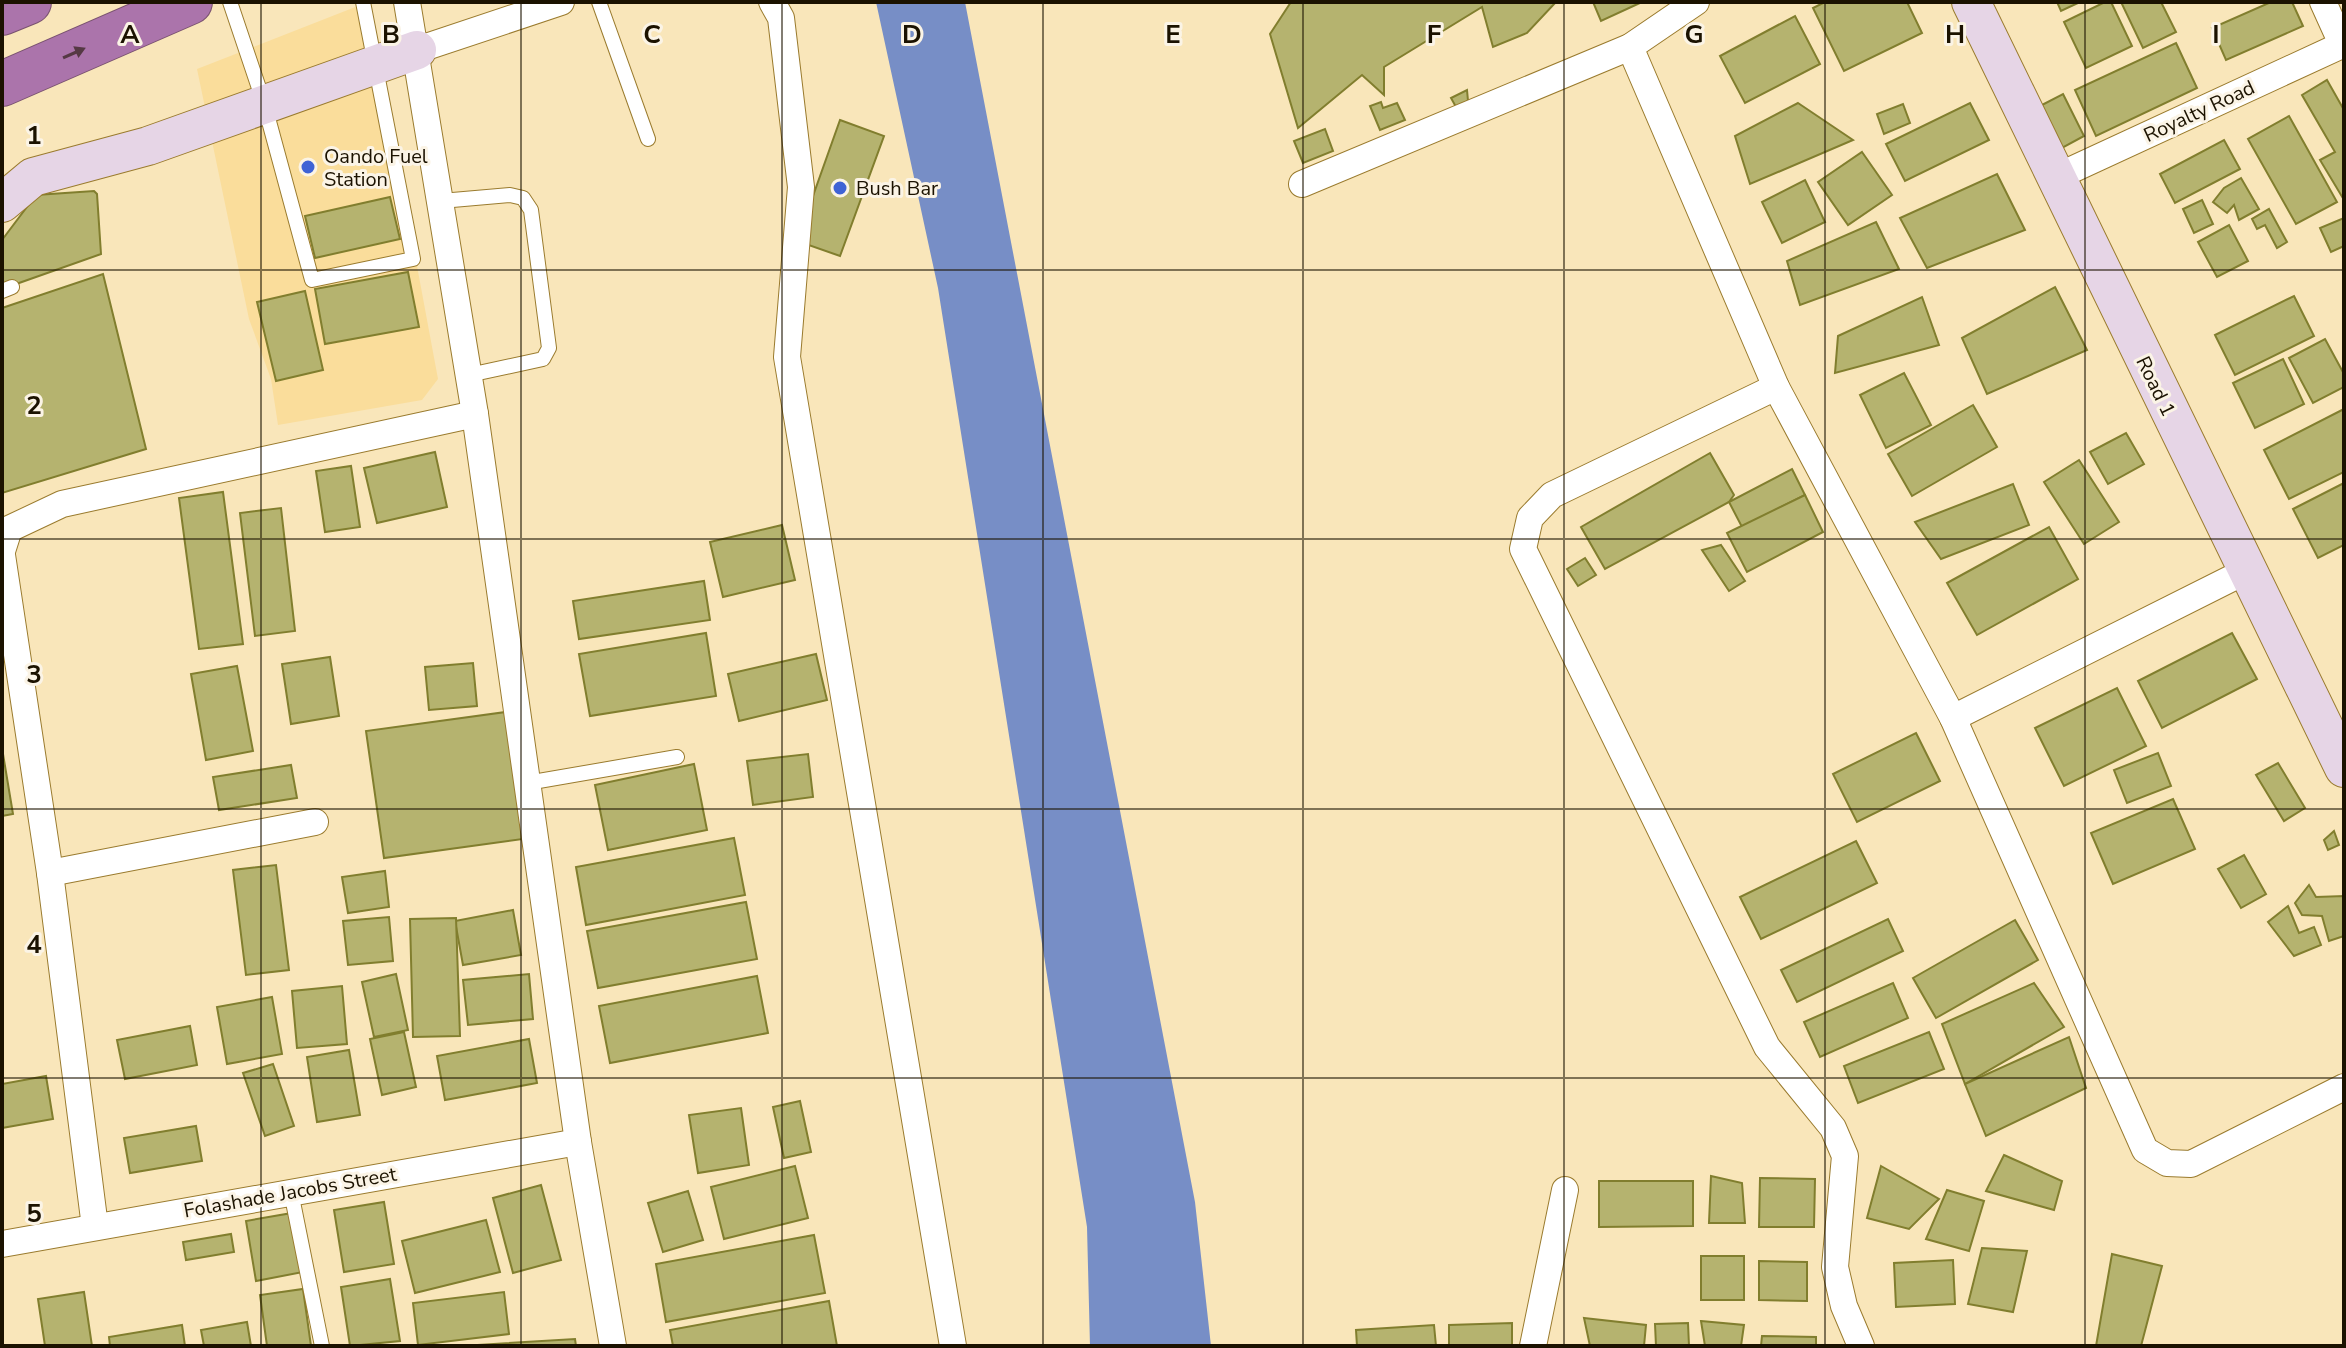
<svg xmlns="http://www.w3.org/2000/svg" width="2346" height="1348" font-family="'Nunito Sans',sans-serif">
<style>
.built{fill:#fadd9b}
.water{fill:#778ec6}
.building{fill:#b5b36f;stroke:#817e2e;stroke-width:2}
.lines{fill:none;stroke-linecap:round;stroke-linejoin:round}
.lane-casing{stroke:#9a7b2e;stroke-width:16}
.street-casing{stroke:#9a7b2e;stroke-width:28}
.secondary-casing{stroke:#9a7b2e;stroke-width:40}
.highway-casing{stroke:#79526f;stroke-width:46}
.lane{stroke:#fff;stroke-width:14}
.street{stroke:#fff;stroke-width:26}
.secondary{stroke:#e6d5e6;stroke-width:38}
.highway{stroke:#ab74ab;stroke-width:44}
.oneway{fill:#553944}
.grid{fill:none;stroke:#1b1200;stroke-width:2;stroke-opacity:0.55}
.poi-dot{fill:#3f63d5;stroke:#fbf4e6;stroke-width:3}
.labels{text-anchor:middle;stroke-width:6;stroke-linejoin:round;paint-order:stroke}
.street-label{font-size:20px;fill:#1b1200;stroke:#fbf4e6}
.poi-label{font-size:20px;fill:#1b1200;stroke:#fbf4e6;text-anchor:start}
.grid-label{font-size:26px;text-anchor:middle;font-weight:bold;fill:#1b1200;stroke:#fbf4e6;stroke-width:6;stroke-linejoin:round;paint-order:stroke}
</style>
<rect width="100%" height="100%" fill="#f9e6ba"/>
<polygon class="built" points="368,2 438,379 422,400 278,425 271,379 249,319 197,69"/>
<polygon class="water" points="876,2 965,2 1195,1202 1211,1346 1090,1346 1087,1227 938,288"/>
<g class="building">
<polygon points="1291,2 1556,2 1527,33 1493,47 1482,7 1384,67 1384,95 1362,75 1298,128 1270,34"/>
<polygon points="1593,2 1642,2 1601,21"/>
<polygon points="1825,2 1907,2 1922,33 1844,71 1813,8"/>
<polygon points="2057,2 2080,2 2061,11"/>
<polygon points="2105,2 2111,2 2132,46 2086,68 2064,22"/>
<polygon points="2121,2 2161,2 2176,32 2143,48"/>
<polygon points="2271,2 2292,2 2303,26 2226,60 2212,28"/>
<polygon points="1795,16 1820,64 1745,103 1720,56"/>
<polygon points="2176,43 2197,88 2096,136 2075,90"/>
<polygon points="2327,80 2344,110 2344,200 2320,160 2335,152 2302,95"/>
<polygon points="1467,90 1468,101 1456,107 1451,98"/>
<polygon points="2063,94 2084,136 2062,148 2040,106"/>
<polygon points="1381,102 1383,108 1397,103 1405,120 1380,130 1370,106"/>
<polygon points="1798,103 1853,140 1750,184 1735,136"/>
<polygon points="1970,103 1989,140 1905,181 1886,144"/>
<polygon points="1903,104 1910,123 1884,134 1877,114"/>
<polygon points="2289,116 2337,202 2296,224 2248,139"/>
<polygon points="840,120 884,136 840,256 797,241"/>
<polygon points="1325,129 1333,151 1303,163 1294,141"/>
<polygon points="2224,140 2240,169 2175,203 2160,174"/>
<polygon points="1862,152 1892,195 1848,225 1818,182"/>
<polygon points="1997,174 2025,230 1927,268 1900,218"/>
<polygon points="2241,178 2259,209 2239,220 2234,205 2227,213 2213,202 2224,188"/>
<polygon points="1805,180 1825,222 1782,243 1762,202"/>
<polygon points="94,191 97,194 101,254 2,289 2,240 36,195"/>
<polygon points="390,197 400,239 315,258 305,216"/>
<polygon points="2202,200 2213,224 2194,233 2183,209"/>
<polygon points="2269,209 2287,242 2277,248 2265,225 2257,229 2252,219"/>
<polygon points="2344,218 2344,246 2331,252 2320,228"/>
<polygon points="1876,222 1899,269 1800,305 1787,261"/>
<polygon points="2229,225 2248,261 2217,277 2198,242"/>
<polygon points="408,272 419,327 325,344 315,289"/>
<polygon points="103,274 146,449 2,493 2,308"/>
<polygon points="2055,287 2087,350 1987,394 1962,338"/>
<polygon points="305,291 323,370 276,381 257,302"/>
<polygon points="2294,296 2314,336 2235,375 2215,335"/>
<polygon points="1922,297 1939,345 1835,373 1838,336"/>
<polygon points="2325,339 2344,374 2344,387 2313,403 2289,358"/>
<polygon points="2283,359 2304,404 2255,428 2233,383"/>
<polygon points="1904,373 1931,425 1886,448 1860,395"/>
<polygon points="1973,405 1997,447 1912,496 1888,454"/>
<polygon points="2344,409 2344,472 2289,499 2264,450"/>
<polygon points="2126,433 2144,464 2108,484 2090,452"/>
<polygon points="435,452 447,507 377,523 364,468"/>
<polygon points="1710,453 1734,495 1729,502 1605,569 1581,527"/>
<polygon points="2079,460 2119,522 2084,544 2044,482"/>
<polygon points="351,466 360,527 325,532 316,471"/>
<polygon points="1792,469 1805,495 1742,527 1729,502"/>
<polygon points="2344,483 2344,545 2318,558 2293,509"/>
<polygon points="2013,484 2029,525 1941,559 1915,522"/>
<polygon points="223,492 243,644 199,649 179,498"/>
<polygon points="1805,495 1823,532 1747,572 1727,533"/>
<polygon points="281,508 295,631 255,636 240,513"/>
<polygon points="782,525 795,580 723,597 710,542"/>
<polygon points="2049,527 2078,579 1977,635 1947,583"/>
<polygon points="1721,545 1745,581 1729,591 1702,550"/>
<polygon points="1585,558 1596,575 1578,586 1567,569"/>
<polygon points="704,581 710,620 579,639 573,601"/>
<polygon points="706,633 716,696 590,716 579,654"/>
<polygon points="2232,633 2257,679 2162,728 2138,681"/>
<polygon points="816,654 827,700 739,721 728,674"/>
<polygon points="330,657 339,716 291,724 282,664"/>
<polygon points="473,663 477,706 429,710 425,667"/>
<polygon points="237,666 253,751 206,760 191,674"/>
<polygon points="2117,688 2146,746 2064,786 2035,728"/>
<polygon points="506,712 523,839 384,858 366,731"/>
<polygon points="1916,733 1940,781 1857,822 1833,774"/>
<polygon points="2,748 13,814 2,816"/>
<polygon points="2158,753 2171,786 2127,803 2114,770"/>
<polygon points="808,754 813,797 753,805 747,761"/>
<polygon points="2278,763 2305,808 2284,821 2256,775"/>
<polygon points="694,764 707,830 608,850 595,785"/>
<polygon points="291,765 297,798 219,810 213,777"/>
<polygon points="2173,799 2195,849 2113,884 2091,833"/>
<polygon points="2334,831 2339,845 2328,850 2324,840"/>
<polygon points="734,838 745,895 586,925 576,867"/>
<polygon points="1856,841 1877,883 1761,939 1740,897"/>
<polygon points="2244,855 2266,894 2241,908 2218,869"/>
<polygon points="276,865 289,970 246,975 233,870"/>
<polygon points="385,871 389,907 348,913 342,877"/>
<polygon points="2309,885 2316,897 2344,896 2344,936 2329,941 2322,916 2302,915 2295,903"/>
<polygon points="746,902 757,959 598,988 587,931"/>
<polygon points="2288,906 2299,933 2314,927 2321,945 2294,956 2268,922"/>
<polygon points="513,910 521,955 463,965 455,921"/>
<polygon points="389,917 393,961 348,965 343,921"/>
<polygon points="456,918 460,1036 413,1037 410,919"/>
<polygon points="1888,919 1903,951 1797,1002 1781,970"/>
<polygon points="2015,920 2038,960 1936,1018 1913,978"/>
<polygon points="396,974 408,1030 374,1037 362,982"/>
<polygon points="529,974 533,1019 468,1025 463,980"/>
<polygon points="757,976 768,1033 610,1063 599,1006"/>
<polygon points="1893,983 1908,1018 1820,1057 1804,1022"/>
<polygon points="2034,983 2064,1027 1965,1084 1942,1024"/>
<polygon points="342,986 347,1044 297,1048 292,991"/>
<polygon points="272,997 282,1054 227,1064 217,1007"/>
<polygon points="190,1026 197,1065 125,1079 117,1040"/>
<polygon points="404,1032 416,1087 382,1095 370,1039"/>
<polygon points="1929,1032 1944,1069 1858,1103 1844,1066"/>
<polygon points="2069,1037 2086,1088 1986,1136 1965,1084"/>
<polygon points="529,1039 537,1083 445,1100 437,1056"/>
<polygon points="349,1050 360,1115 317,1122 307,1057"/>
<polygon points="273,1064 294,1126 265,1136 243,1073"/>
<polygon points="46,1076 53,1119 2,1128 2,1084"/>
<polygon points="800,1101 811,1152 784,1158 773,1107"/>
<polygon points="741,1108 749,1165 698,1173 689,1115"/>
<polygon points="196,1126 202,1161 130,1173 124,1138"/>
<polygon points="2004,1155 2062,1181 2054,1210 1986,1191"/>
<polygon points="795,1166 808,1218 724,1239 711,1187"/>
<polygon points="1881,1166 1939,1199 1909,1229 1867,1218"/>
<polygon points="1711,1176 1742,1183 1745,1223 1709,1223"/>
<polygon points="1760,1178 1815,1179 1814,1227 1759,1227"/>
<polygon points="1599,1181 1693,1181 1693,1226 1599,1227"/>
<polygon points="541,1185 561,1260 513,1273 493,1198"/>
<polygon points="1947,1190 1984,1201 1969,1251 1926,1239"/>
<polygon points="688,1191 703,1240 663,1252 648,1203"/>
<polygon points="384,1202 394,1264 344,1272 334,1210"/>
<polygon points="292,1213 303,1272 256,1281 246,1221"/>
<polygon points="486,1220 500,1272 415,1293 402,1241"/>
<polygon points="231,1234 234,1252 186,1260 183,1242"/>
<polygon points="814,1235 825,1293 666,1322 656,1264"/>
<polygon points="1982,1248 2027,1251 2013,1312 1968,1304"/>
<polygon points="2112,1254 2162,1266 2141,1346 2096,1346"/>
<rect x="1701" y="1256" width="43" height="44"/>
<polygon points="1953,1260 1955,1304 1896,1307 1894,1263"/>
<polygon points="1759,1261 1807,1262 1807,1301 1759,1300"/>
<polygon points="390,1279 400,1341 350,1346 341,1287"/>
<polygon points="303,1289 311,1346 267,1346 260,1295"/>
<polygon points="84,1292 92,1346 45,1346 38,1299"/>
<polygon points="504,1292 509,1334 418,1345 413,1303"/>
<polygon points="829,1301 837,1346 673,1346 670,1330"/>
<polygon points="1584,1318 1646,1325 1644,1346 1590,1346"/>
<polygon points="1701,1321 1744,1325 1741,1346 1705,1346"/>
<polygon points="247,1322 251,1346 204,1346 201,1330"/>
<polygon points="1512,1323 1512,1346 1449,1346 1449,1325"/>
<polygon points="1688,1323 1689,1346 1656,1346 1655,1324"/>
<polygon points="182,1325 185,1346 110,1346 109,1337"/>
<polygon points="1434,1325 1436,1346 1357,1346 1356,1330"/>
<polygon points="1762,1336 1816,1337 1816,1346 1761,1346"/>
<polygon points="575,1339 576,1346 461,1346"/>
</g>
<g class="lines">
<g class="lane-casing">
<g id="lane">
<polyline points="230,2 264,103 312,280 413,259 363,2"/>
<polyline points="599,2 648,139"/>
<polyline points="441,201 510,195 523,198 531,210 549,348 543,359 469,375"/>
<polyline points="2,291 12,287"/>
<polyline points="527,783 677,757"/>
<polyline points="291,1192 322,1346"/>
</g>
</g>
<g class="street-casing">
<g id="street">
<polyline points="407,2 475,414 578,1142 613,1346"/>
<polyline points="772,2 781,18 801,187 787,357 953,1346"/>
<polyline points="2323,2 2342,44"/>
<polyline points="1630,47 1776,387 1953,718 2145,1150 2167,1163 2191,1164 2344,1087"/>
<polyline points="417,50 561,2"/>
<polyline points="2054,178 2344,44"/>
<polyline points="1302,184 1630,47 1696,2"/>
<polyline points="1776,387 1552,495 1530,518 1523,549 1767,1047 1833,1128 1845,1156 1835,1267 1844,1306 1861,1346"/>
<polyline points="2,551 9,529 62,504 475,414"/>
<polyline points="2,555 50,873 95,1227"/>
<polyline points="1953,718 2246,571"/>
<polyline points="50,873 315,822"/>
<polyline points="2,1244 578,1142"/>
<polyline points="1533,1346 1565,1190"/>
</g>
</g>
<g class="secondary-casing">
<g id="secondary">
<polyline points="1971,2 2344,768"/>
<polyline points="2,203 33,177 148,146 417,50"/>
</g>
</g>
<g class="highway-casing">
<g id="highway">
<polyline points="2,13 29,2"/>
<polyline points="2,84 190,2"/>
</g>
</g>
<use href="#lane" class="lane"/>
<use href="#street" class="street"/>
<use href="#secondary" class="secondary"/>
<use href="#highway" class="highway"/>
</g>
<defs><path id="oneway-solid" d="M-6-.8H1V-3.2L6.5 0L1 3.2V.8H-6Z" transform="scale(2)"/></defs>
<use class="oneway" href="#oneway-solid" transform="translate(74 53) rotate(-24)"/>
<path class="grid" d="M261,2V1346M521,2V1346M782,2V1346M1043,2V1346M1303,2V1346M1564,2V1346M1825,2V1346M2085,2V1346M2,270H2344M2,539H2344M2,809H2344M2,1078H2344"/>
<g class="poi-dot">
<circle cx="308" cy="167" r="8"/>
<circle cx="840" cy="188" r="8"/>
</g>
<g class="labels">
<g class="street-label">
<text transform="translate(2199 111) rotate(-25)" y="7">Royalty Road</text>
<text transform="translate(2156 386) rotate(64)" y="7">Road 1</text>
<text transform="translate(290 1192) rotate(-10)" y="7">Folashade Jacobs Street</text>
</g>
<g class="poi-label">
<text x="324" y="163">Oando Fuel<tspan x="324" dy="23">Station</tspan></text>
<text x="856" y="195">Bush Bar</text>
</g>
</g>
<g class="grid-label">
<text x="130" y="43">A</text>
<text x="391" y="43">B</text>
<text x="652" y="43">C</text>
<text x="912" y="43">D</text>
<text x="1173" y="43">E</text>
<text x="1434" y="43">F</text>
<text x="1694" y="43">G</text>
<text x="1955" y="43">H</text>
<text x="2216" y="43">I</text>
<text x="34" y="144">1</text>
<text x="34" y="414">2</text>
<text x="34" y="683">3</text>
<text x="34" y="953">4</text>
<text x="34" y="1222">5</text>
</g>
<rect width="2346" height="1348" fill="none" stroke="#1b1200" stroke-width="8"/>
</svg>
